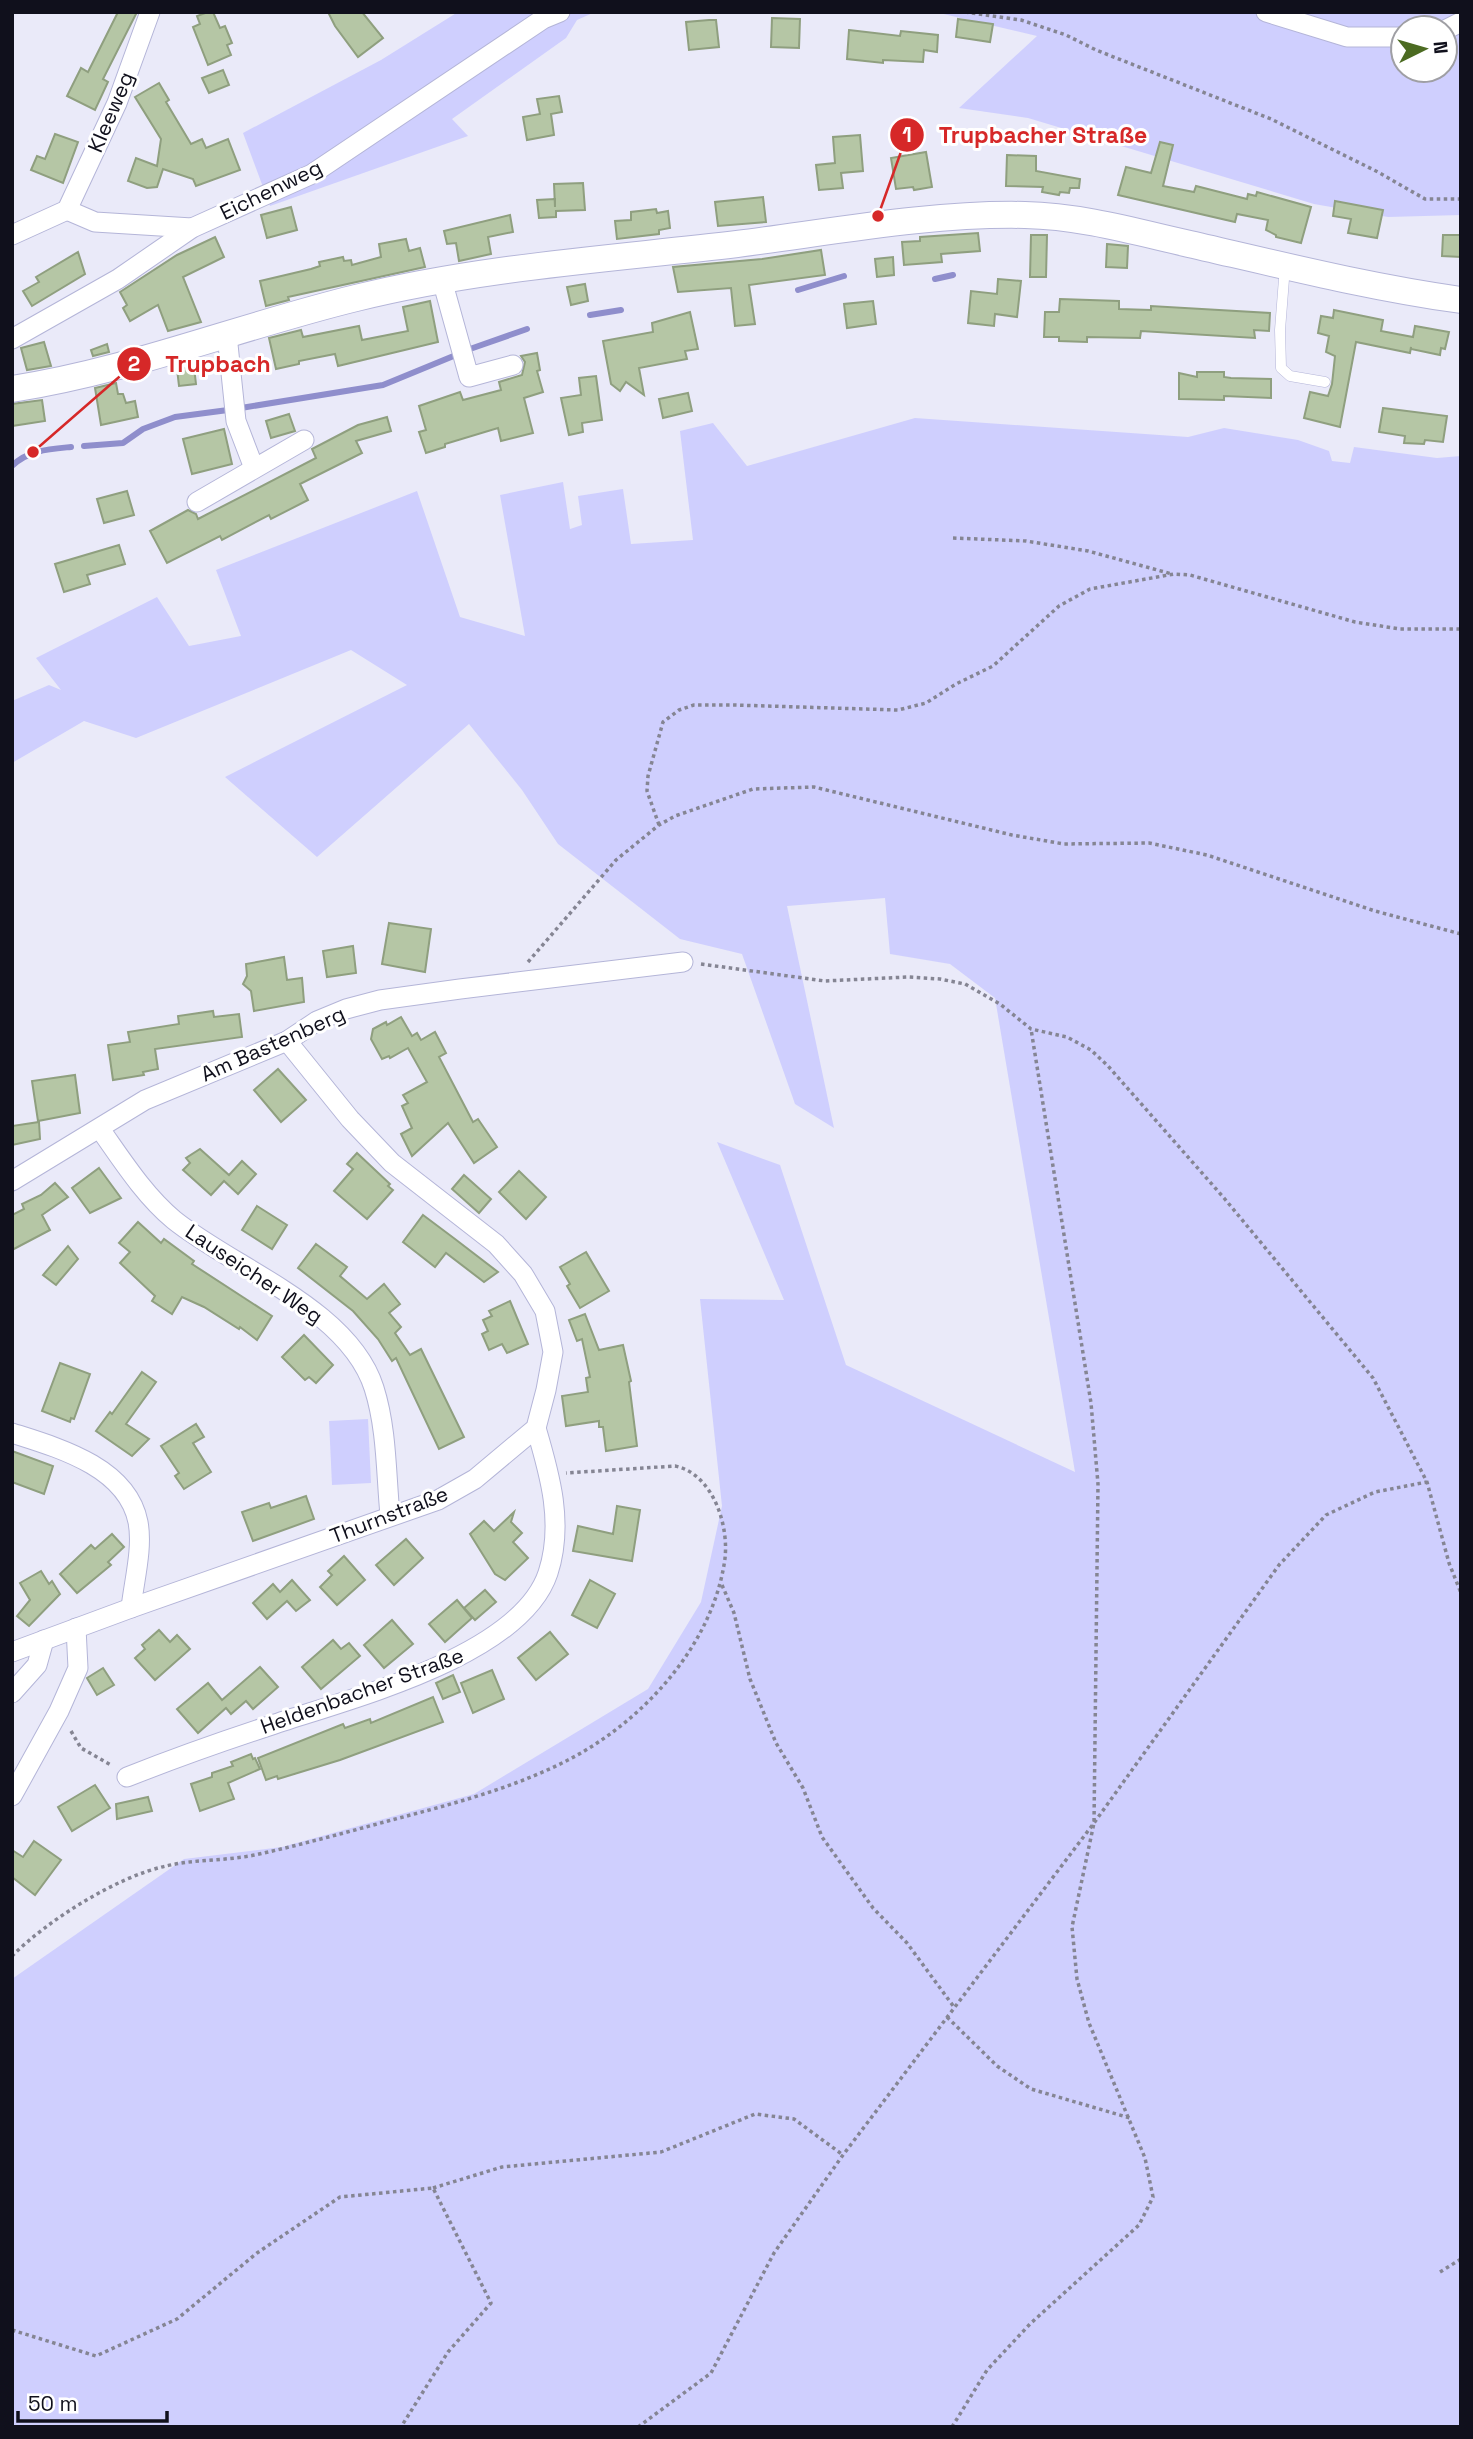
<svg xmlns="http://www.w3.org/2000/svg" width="1473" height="2439" font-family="'Space Grotesk',sans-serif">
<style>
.green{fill:#cfcffe;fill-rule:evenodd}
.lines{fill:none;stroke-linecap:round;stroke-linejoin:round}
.stream{stroke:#8f8ecc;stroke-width:6}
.building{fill:#b5c6a5;stroke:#8f9f7f;stroke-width:2}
.lane-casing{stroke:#b4b5d8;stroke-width:11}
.street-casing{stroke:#b4b5d8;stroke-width:21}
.secondary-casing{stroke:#b4b5d8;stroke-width:28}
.path{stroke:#858593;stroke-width:3.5;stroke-dasharray:3.5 3.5;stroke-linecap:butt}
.lane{stroke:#fff;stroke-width:10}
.street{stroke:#fff;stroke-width:19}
.secondary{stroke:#fff;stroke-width:26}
.labels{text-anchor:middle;stroke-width:6;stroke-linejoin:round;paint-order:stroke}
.street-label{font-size:21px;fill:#10101c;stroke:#fff}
.leader{fill:none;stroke:#d62828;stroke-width:2.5}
.callout-dot{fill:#d62828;stroke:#fff;stroke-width:2.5}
.mark-label{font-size:21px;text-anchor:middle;font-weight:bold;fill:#fff}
.callout-label{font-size:23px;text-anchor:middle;font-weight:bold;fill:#d62828;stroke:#fff;stroke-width:6;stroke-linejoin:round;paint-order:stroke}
</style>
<rect width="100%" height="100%" fill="#eaeaf9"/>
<g class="green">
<polygon points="458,12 595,12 577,20 566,38 452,119 468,136 270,206 243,133 381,60"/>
<path d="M935,12H1461V215L1388,217L1314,204L1028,118L959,108L1037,36ZM1403,28H1445V70H1403Z"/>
<polygon points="915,418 1188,437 1224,428 1298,440 1329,451 1332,461 1350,463 1354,447 1437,458 1461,456 1461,2427 12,2427 12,1979 184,1859 282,1847 474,1794 648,1689 701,1602 722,1506 700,1299 784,1300 717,1142 780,1165 846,1365 1075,1472 995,998 950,964 890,954 885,898 787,906 834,1128 795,1104 742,954 680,939 558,844 522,790 469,724 317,857 225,777 407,685 351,650 136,738 84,721 12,763 12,701 49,685 61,690 36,658 157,597 189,646 241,636 216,570 417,491 460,617 525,636 500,495 563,482 570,529 582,525 578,496 623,489 631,544 693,540 680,431 713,423 747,466"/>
<polygon points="368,1419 371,1483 332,1485 329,1421"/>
</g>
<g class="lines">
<g class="stream">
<polyline points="935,279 953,275"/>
<polyline points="798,290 844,276"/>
<polyline points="590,315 621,310"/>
<polyline points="470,349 527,329"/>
<polyline points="241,408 383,385 456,355"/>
<polyline points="84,446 123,443 143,429 175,417 228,410"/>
<path d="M12,466C28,450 50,449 71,447"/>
</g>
</g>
<g class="building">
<polygon points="118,12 137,12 103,79 108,82 95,110 67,96 81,68 88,72"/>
<polygon points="208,12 213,12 220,28 225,26 232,43 227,45 231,55 208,65 193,27 200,24 197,16"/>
<polygon points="328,12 362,12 383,38 358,57 335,26"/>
<polygon points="772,18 800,19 799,48 771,47"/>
<polygon points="958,19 993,24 990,42 956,37"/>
<polygon points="709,20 716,20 719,47 689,50 686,22"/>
<polygon points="849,30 900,36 901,31 938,35 937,52 924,50 923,62 883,60 883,63 847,59"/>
<polygon points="223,70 229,85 209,93 202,78"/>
<polygon points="159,83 169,100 166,102 191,144 202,139 206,148 228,139 240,170 196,186 193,179 163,169 157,187 147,188 128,181 136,158 157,166 161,139 135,97"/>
<polygon points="559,96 562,112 551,114 554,135 527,140 523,117 540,114 537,99"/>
<polygon points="55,134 78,142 63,183 31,170 37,156 45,159"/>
<polygon points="860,135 863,171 841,173 843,188 819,190 816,165 835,163 833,137"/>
<polygon points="1160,142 1173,145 1163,186 1194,192 1196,186 1247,199 1248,194 1256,196 1257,192 1311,207 1301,243 1276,237 1276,235 1266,230 1268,220 1237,214 1235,222 1118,195 1126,167 1151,173"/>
<polygon points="926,152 932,187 914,190 913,187 896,189 891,158"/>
<polygon points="1007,155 1036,156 1036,171 1080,179 1079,188 1070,188 1069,193 1060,192 1059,195 1042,192 1043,187 1006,186"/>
<polygon points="583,183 585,210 556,211 556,217 539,218 537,200 555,199 555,207 554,184"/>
<polygon points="763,197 766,222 718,226 715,202"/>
<polygon points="1335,201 1383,210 1377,238 1348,233 1351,219 1333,216"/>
<polygon points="291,207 297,230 267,238 261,215"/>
<polygon points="656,209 657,213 668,211 670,228 659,230 659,234 617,239 615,221 631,220 631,212"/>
<polygon points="510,215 513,232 488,237 491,254 459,261 456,243 447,244 444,231"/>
<polygon points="978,233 980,251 941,254 942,262 904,265 902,242 920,241 920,237"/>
<polygon points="1031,235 1047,235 1046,277 1030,277"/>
<polygon points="1443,235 1461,235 1461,257 1442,256"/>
<polygon points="215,237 224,257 183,277 201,322 168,331 158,305 130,321 123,308 127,305 120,292 177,255"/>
<polygon points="406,239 409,251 420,248 425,267 288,297 289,300 266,306 260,281 311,269 320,266 319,262 343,257 344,261 351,260 352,265 381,257 379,244"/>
<polygon points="1107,244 1128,246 1127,268 1106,267"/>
<polygon points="821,250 825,275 749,285 755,324 735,326 731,288 678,292 673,267 762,259"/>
<polygon points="78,252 85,274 32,306 23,291 39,282 36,277"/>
<polygon points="893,257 894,275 877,277 875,259"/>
<polygon points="998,279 1021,281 1017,317 995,314 994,326 968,323 971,291 997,294"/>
<polygon points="585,284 588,301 571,305 567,287"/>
<polygon points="1060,299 1119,301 1119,309 1151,310 1151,306 1270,313 1269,331 1254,330 1255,338 1141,331 1140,338 1087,337 1087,342 1059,341 1059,337 1044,337 1045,312 1059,312"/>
<polygon points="430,301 438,342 338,366 335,354 299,361 299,364 276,369 269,338 301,330 303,337 359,326 362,340 408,331 403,307"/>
<polygon points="873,301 876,324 847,328 844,304"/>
<polygon points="1334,310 1383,320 1381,331 1413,337 1415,326 1449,332 1445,349 1441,348 1440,355 1411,349 1411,347 1410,353 1356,342 1340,427 1304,418 1310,392 1328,396 1332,384 1335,356 1326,352 1329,336 1318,333 1321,316 1333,318"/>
<polygon points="690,312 698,349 685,351 687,359 639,368 644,395 626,382 620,391 611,384 603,341 653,332 652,323"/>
<polygon points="44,342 51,366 27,370 21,348"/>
<polygon points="107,344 109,352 93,356 91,350"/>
<polygon points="537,353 540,370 537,371 543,392 524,398 533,433 501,441 498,428 445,444 445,447 426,453 419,432 426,430 419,406 460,392 463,400 501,390 499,382 522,375 525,362 521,356"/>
<polygon points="194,367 196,384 179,386 177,369"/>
<polygon points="1197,372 1224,372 1224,377 1231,378 1271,379 1271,398 1224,396 1224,400 1179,399 1179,373 1197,377"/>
<polygon points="596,376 602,420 582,423 583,432 569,435 561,398 581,395 579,378"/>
<polygon points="116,383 118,394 123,394 126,403 135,401 138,417 101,425 95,388"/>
<polygon points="688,393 692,411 663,418 659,399"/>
<polygon points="42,400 45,421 12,426 12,404"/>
<polygon points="1383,408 1447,416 1443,442 1425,440 1424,444 1404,443 1405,436 1379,432"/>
<polygon points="289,414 295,431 271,438 266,421"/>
<polygon points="387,417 391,431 356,441 362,453 300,484 308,500 271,519 269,515 222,540 220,536 167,563 150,531 188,510 196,514 198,519 316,458 312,449 358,425"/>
<polygon points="224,429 232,464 192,474 183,439"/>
<polygon points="127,491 134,515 104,523 97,499"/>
<polygon points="119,545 125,564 87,575 90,584 64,592 55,564"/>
<polygon points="389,923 431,929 425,972 382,964"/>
<polygon points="353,946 356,973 327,977 323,951"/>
<polygon points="284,957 287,980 302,978 304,1002 254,1011 251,991 243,984 247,976 246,964"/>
<polygon points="213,1011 214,1017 239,1014 242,1037 155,1049 158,1069 143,1072 144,1075 113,1080 108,1045 130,1042 128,1032 179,1024 178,1016"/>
<polygon points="401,1017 412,1036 417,1033 421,1040 435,1032 446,1053 439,1057 473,1122 478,1119 497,1147 474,1163 448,1123 412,1156 401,1134 412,1128 402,1106 408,1103 403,1095 427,1082 408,1048 390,1058 389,1056 382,1059 371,1039 373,1029 386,1022 387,1025"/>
<polygon points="278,1069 306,1100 281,1122 254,1090"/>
<polygon points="75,1075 80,1113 38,1121 32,1081"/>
<polygon points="39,1122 40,1139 12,1145 12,1126"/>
<polygon points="200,1149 229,1175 242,1161 256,1174 238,1194 224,1181 211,1195 183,1170 190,1163 186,1158"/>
<polygon points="357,1153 390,1184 388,1186 393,1190 367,1219 334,1191 353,1169 347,1164"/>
<polygon points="99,1168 121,1198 90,1213 72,1188"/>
<polygon points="519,1171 546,1197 526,1219 499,1192"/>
<polygon points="464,1175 491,1199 479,1213 452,1189"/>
<polygon points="55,1183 68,1197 42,1215 50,1230 12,1250 12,1215 24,1209 22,1204 41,1195"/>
<polygon points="257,1206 287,1225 272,1249 242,1230"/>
<polygon points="423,1215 455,1239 498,1272 484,1282 446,1253 435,1267 417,1253 403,1242"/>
<polygon points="138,1222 161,1243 164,1239 194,1261 192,1264 272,1316 257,1340 240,1327 239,1329 204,1307 182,1297 172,1314 152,1301 155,1296 120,1263 130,1252 119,1243"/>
<polygon points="316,1244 347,1267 340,1276 367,1299 384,1284 400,1304 389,1313 401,1327 395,1333 410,1355 421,1349 464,1437 439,1449 396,1358 392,1361 378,1339 353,1311 298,1268"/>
<polygon points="68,1246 78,1259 56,1285 43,1275"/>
<polygon points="586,1252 609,1291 580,1308 567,1286 570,1284 560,1267"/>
<polygon points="510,1301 528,1344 507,1353 502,1344 489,1350 482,1334 488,1331 483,1320 492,1316 489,1311"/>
<polygon points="585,1314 599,1350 623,1345 631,1381 629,1382 637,1446 606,1451 603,1427 599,1427 599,1421 566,1426 562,1396 588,1392 586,1378 590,1377 582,1339 577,1341 569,1320"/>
<polygon points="304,1335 333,1365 316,1383 309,1377 305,1380 282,1357"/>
<polygon points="60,1363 90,1374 74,1419 71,1418 70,1422 42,1411"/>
<polygon points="142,1372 156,1382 126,1424 149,1439 132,1456 96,1431 110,1412 112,1414"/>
<polygon points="196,1424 204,1437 193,1443 211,1472 184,1489 175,1476 179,1473 161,1446"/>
<polygon points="12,1451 53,1466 44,1494 12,1482"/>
<polygon points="306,1496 314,1519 253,1541 242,1512 269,1503 271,1508"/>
<polygon points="617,1506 640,1510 632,1561 573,1551 578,1526 613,1534"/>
<polygon points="514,1512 511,1522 522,1533 513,1542 528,1558 505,1580 495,1574 470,1534 484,1521 494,1531"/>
<polygon points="112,1534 124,1547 108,1562 111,1565 77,1593 60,1574 91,1545 95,1549"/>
<polygon points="406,1539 423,1558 394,1585 376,1565"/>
<polygon points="344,1556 365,1580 337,1605 320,1587 332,1575 328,1571"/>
<polygon points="41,1571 49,1584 52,1581 60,1594 29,1626 17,1616 30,1600 20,1583"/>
<polygon points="292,1580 310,1600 296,1611 287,1601 267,1619 253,1603 273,1584 280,1592"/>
<polygon points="590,1580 615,1594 597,1628 572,1615"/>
<polygon points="485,1590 496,1602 475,1620 464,1608"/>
<polygon points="457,1600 472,1618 445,1642 429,1624"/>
<polygon points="392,1620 413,1644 384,1668 364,1645"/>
<polygon points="159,1630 170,1642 177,1635 190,1649 155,1680 135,1658 145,1649 142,1645"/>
<polygon points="550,1632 568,1654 536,1680 518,1658"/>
<polygon points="333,1640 341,1649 349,1643 360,1656 321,1689 302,1667"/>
<polygon points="260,1667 278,1687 253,1709 246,1701 231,1714 226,1708 198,1733 177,1709 208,1683 222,1700"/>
<polygon points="103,1668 114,1685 97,1695 87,1678"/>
<polygon points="492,1670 504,1699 473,1713 461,1683"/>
<polygon points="453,1675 460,1692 443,1699 436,1683"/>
<polygon points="433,1697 443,1722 340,1760 278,1779 277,1776 266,1780 258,1758 343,1724 345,1728 370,1719 371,1723"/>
<polygon points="251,1754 253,1759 255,1758 260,1769 228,1783 234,1799 200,1811 191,1784 212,1777 212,1773 233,1766 231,1762"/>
<polygon points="95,1785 110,1808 72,1831 58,1807"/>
<polygon points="148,1797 152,1811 117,1819 116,1804"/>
<polygon points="34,1841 61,1860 35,1895 12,1877 12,1850 23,1857"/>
</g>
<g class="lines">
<g class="lane-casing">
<polyline id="lane" points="1285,266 1280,330 1281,368 1290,376 1325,382"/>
</g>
<g class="street-casing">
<g id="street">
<polyline points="1266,12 1347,37 1403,37"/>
<polyline points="1445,30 1461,22"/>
<polyline points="67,210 95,222 192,228"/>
<polyline points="12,235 67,210 117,103 150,12"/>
<polyline points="442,280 469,377 513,365"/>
<polyline points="227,335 236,421 254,468"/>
<polyline points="12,339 118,279 192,228 312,174 543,19 560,12"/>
<polyline points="197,502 304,440"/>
<path d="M100,1129C122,1160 144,1195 174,1220C235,1269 349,1309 374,1388C387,1429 386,1474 390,1515"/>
<polyline points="12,1181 145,1100 287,1041 317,1021 346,1009 380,1000 460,989 683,962"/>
<path d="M12,1433C59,1448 127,1467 138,1522C143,1548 134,1581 131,1608"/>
<polyline points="12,1652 131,1608 438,1500 475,1479 536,1428 546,1390 553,1352 545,1311 523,1274 496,1244 392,1163 350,1119 287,1041"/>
<polyline points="12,1693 37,1665 44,1640"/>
<path d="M127,1777C175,1758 223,1741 272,1725C348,1699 520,1657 548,1573C564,1524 550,1475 536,1428"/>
<polyline points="12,1796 59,1711 78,1668 76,1628"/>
</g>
</g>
<g class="secondary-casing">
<path id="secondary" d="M12,389C129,371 241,326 356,298C481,267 610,259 737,244C831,232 931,213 1025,215C1079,216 1133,231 1185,243C1277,264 1368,287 1461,300"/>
</g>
<g class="path">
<polyline points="965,12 1021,20 1066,35 1096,50 1271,119 1378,172 1425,199 1461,199"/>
<polyline points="953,538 1026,541 1088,551 1172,574"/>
<polyline points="659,825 647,791 648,776 663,722 679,710 694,705 734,705 898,710 926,703 956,684 993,666 1059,606 1090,589 1174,574 1190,575 1355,622 1400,629 1461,629"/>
<polyline points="528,962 616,860 659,825 675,816 753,789 814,787 1012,835 1064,844 1149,843 1207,855 1375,911 1461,934"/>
<polyline points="701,964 825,981 908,977 940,979 965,984 1000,1004 1031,1029 1067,1037 1091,1050 1108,1066 1224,1198 1373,1378 1427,1482 1449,1563 1461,1593"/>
<polyline points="722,1585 734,1613 750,1679 776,1743 803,1788 822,1837 873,1908 907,1943 954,2007"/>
<polyline points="71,1731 81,1748 111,1765"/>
<path d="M12,1956C48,1920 116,1877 166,1866C195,1859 226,1861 255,1855C300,1845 344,1833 388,1821C448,1805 512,1789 568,1760C642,1722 710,1648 724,1565C731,1529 714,1474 675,1466L566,1473"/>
<polyline points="947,2017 997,2066 1031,2089 1130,2118"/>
<polyline points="433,2188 502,2167 661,2152 755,2114 794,2119 843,2155"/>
<polyline points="1440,2272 1461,2259"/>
<polyline points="12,2330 96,2356 177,2319 257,2253 340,2197 433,2188 491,2303 448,2352 401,2427"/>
<polyline points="638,2427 711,2373 774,2253 843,2155 1094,1823 1279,1565 1326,1515 1375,1492 1427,1482"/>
<polyline points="952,2427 987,2370 1030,2324 1139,2225 1153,2197 1145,2158 1089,2023 1077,1979 1072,1927 1094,1823 1098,1484 1091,1403 1031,1029"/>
</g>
<use href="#lane" class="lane"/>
<use href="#street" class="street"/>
<use href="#secondary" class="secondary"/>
</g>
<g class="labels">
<g class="street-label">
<text transform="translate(111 112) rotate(-67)" y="7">Kleeweg</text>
<text transform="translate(271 190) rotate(-26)" y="7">Eichenweg</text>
<text transform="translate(273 1044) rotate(-24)" y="7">Am Bastenberg</text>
<text transform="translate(254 1274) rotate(34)" y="7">Lauseicher Weg</text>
<text transform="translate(389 1515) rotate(-21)" y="7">Thurnstraße</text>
<text transform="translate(362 1691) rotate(-20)" y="7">Heldenbacher Straße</text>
</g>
</g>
<path class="leader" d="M878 216L907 135M33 452L134 364"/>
<g class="callout-dot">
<circle cx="878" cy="216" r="7"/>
<circle cx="33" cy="452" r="7"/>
<circle cx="907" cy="135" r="18"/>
<circle cx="134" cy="364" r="18"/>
</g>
<g class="mark-label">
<text x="907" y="142">1</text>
<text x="134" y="371">2</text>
</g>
<g class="callout-label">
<text x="1043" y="143">Trupbacher Straße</text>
<text x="218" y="372">Trupbach</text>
</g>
<rect width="1473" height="2439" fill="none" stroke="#10101c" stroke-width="28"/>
<g transform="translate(1424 49) rotate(85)"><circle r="33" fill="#ffffff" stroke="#9f9fa4" stroke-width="2"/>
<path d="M0-5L12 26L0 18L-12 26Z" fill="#4c6b22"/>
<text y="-10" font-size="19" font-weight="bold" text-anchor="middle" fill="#10101c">N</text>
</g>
<path d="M18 2411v10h149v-10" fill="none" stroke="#10101c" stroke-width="3.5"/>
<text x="28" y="2411" font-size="21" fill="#10101c" stroke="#ffffff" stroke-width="5" paint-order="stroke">50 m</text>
</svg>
